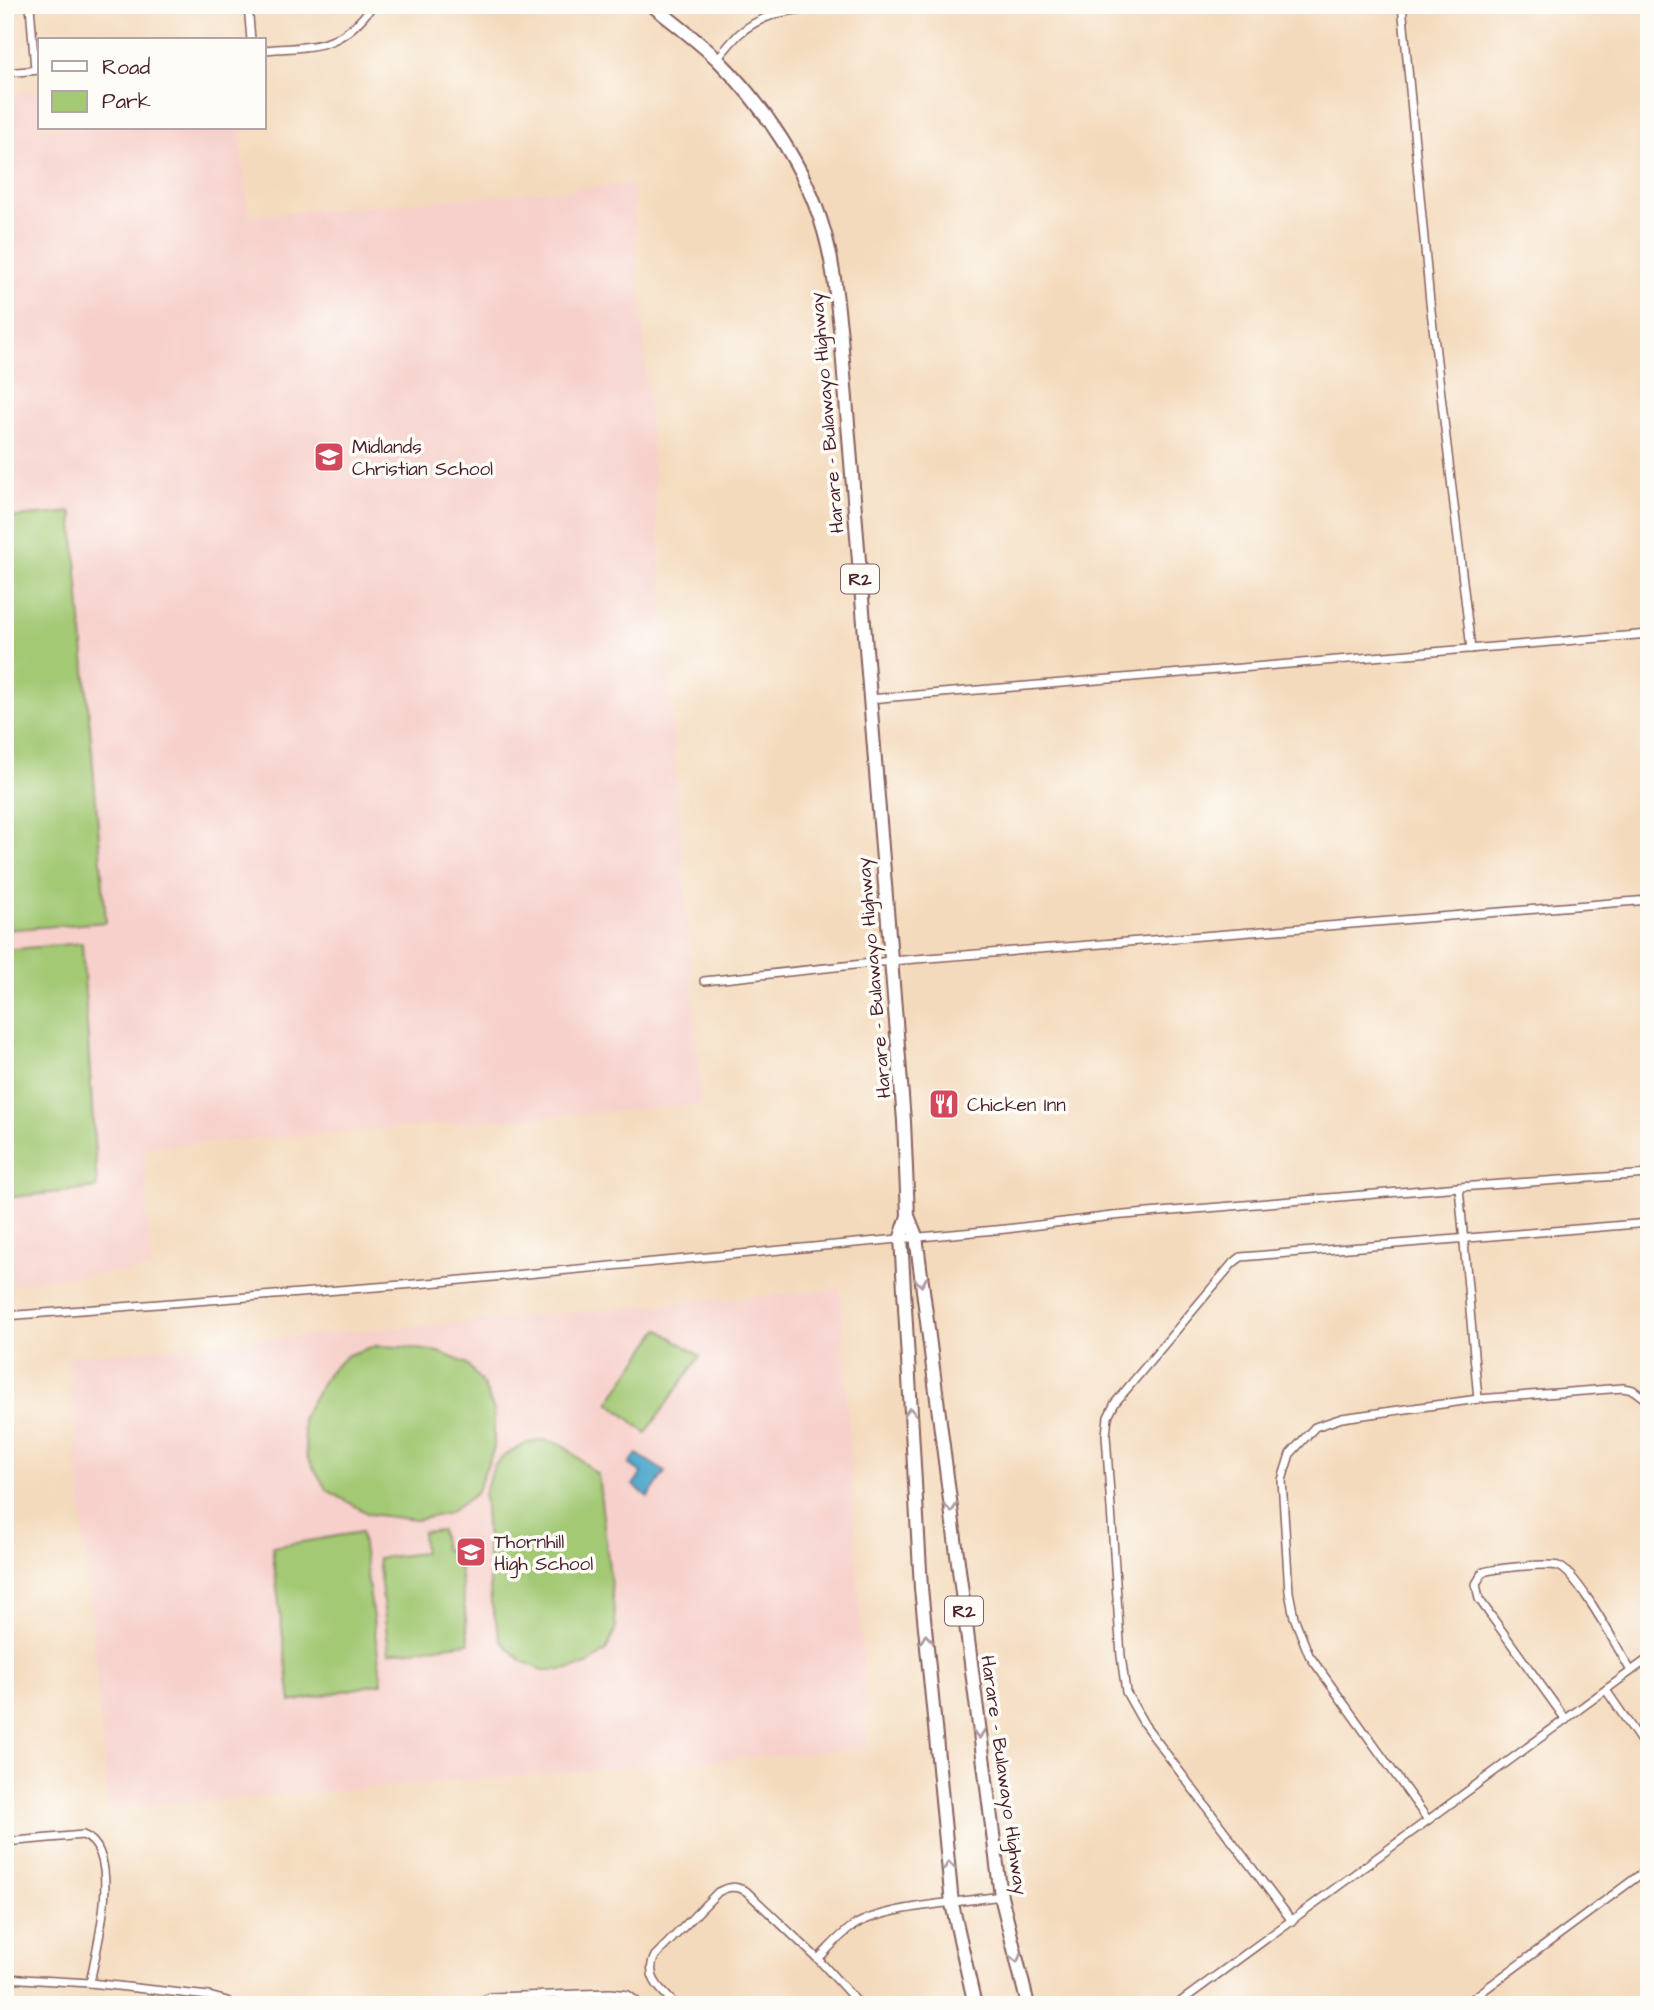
<svg xmlns="http://www.w3.org/2000/svg" width="1654" height="2010" font-family="'Architects Daughter',sans-serif">
<style>
.built{fill:#f7d0cb}
.green{fill:#a3c974;stroke:#767450;stroke-width:2}
.water{fill:#4fa8cc;stroke:#4c647c;stroke-width:2}
.lines{fill:none;stroke-linecap:round;stroke-linejoin:round}
.street-casing{stroke:#86605e;stroke-width:10}
.highway-casing{stroke:#86605e;stroke-width:16}
.street{stroke:#fff;stroke-width:7}
.highway{stroke:#fff;stroke-width:12}
.oneway{stroke:#ae9aa0}
.labels{text-anchor:middle;stroke-width:7;stroke-linejoin:round;paint-order:stroke}
.shield{fill:#fdfcf7;stroke:#806168;stroke-width:2}
.shield-label{font-size:18px;font-weight:bold;fill:#4a1f2b}
.street-label{font-size:19px;fill:#4a1f2b;stroke:#fdfcf7}
.poi-label{font-size:19px;fill:#4a1f2b;stroke:#fdfcf7;text-anchor:start}
</style>
<rect width="100%" height="100%" fill="#fdfcf7"/>
<filter id="ink" filterUnits="userSpaceOnUse"><feTurbulence type="fractalNoise" baseFrequency=".0143" numOctaves="2"/><feDisplacementMap in="SourceGraphic" scale="14" xChannelSelector="R" yChannelSelector="G"/><feConvolveMatrix kernelMatrix="1 2 1 2 8 2 1 2 1" color-interpolation-filters="sRGB"/></filter>
<filter id="wash" filterUnits="userSpaceOnUse"><feTurbulence type="fractalNoise" baseFrequency=".00686" numOctaves="4" result="noise"/><feDisplacementMap in="SourceGraphic" scale="28" xChannelSelector="R" yChannelSelector="G"/><feGaussianBlur stdDeviation="1.57" result="paint"/><feColorMatrix in="noise" values="0 0 0 0 0 0 0 0 0 0 0 0 0 0 0 0 0 1.4 0 .05"/><feComposite in="paint" operator="in"/></filter>
<g filter="url(#wash)">
<rect width="100%" height="100%" fill="#f4dabc"/>
<g class="built">
<polygon points="40,90 40,128 240,128 249,216 632,184 701,1105 144,1147 151,1269 5,1285 5,93"/>
<polygon points="840,1289 868,1748 108,1809 68,1356"/>
</g>
<g class="green">
<polygon points="72,512 106,922 5,930 5,518"/>
<polygon points="82,943 97,1188 5,1198 5,950"/>
<polygon points="659,1329 700,1356 646,1433 609,1402"/>
<polygon points="375,1346 404,1347 438,1352 466,1363 483,1384 494,1411 494,1448 476,1493 449,1513 416,1520 369,1514 327,1490 307,1457 302,1418 328,1373 348,1355"/>
<polygon points="545,1440 563,1445 598,1475 616,1628 606,1651 587,1665 564,1670 542,1670 522,1661 501,1641 491,1602 484,1493 494,1466 505,1455 527,1443"/>
<polygon points="441,1530 444,1550 457,1548 469,1643 389,1653 378,1558 424,1553 422,1532"/>
<polygon points="361,1532 382,1683 291,1702 272,1547"/>
</g>
<polygon class="water" points="637,1454 665,1472 648,1497 633,1485 642,1473 629,1464"/>
</g>
<g filter="url(#ink)">
<g class="lines">
<g class="street-casing">
<g id="street">
<polyline points="30,5 35,70"/>
<polyline points="248,5 251,40"/>
<polyline points="1402,5 1430,302 1471,649"/>
<path d="M264,50C316,46 340,50 373,5"/>
<path d="M717,59C724,51 731,42 739,34C771,6 811,9 851,5"/>
<polyline points="5,73 40,70"/>
<polyline points="869,699 1649,634"/>
<polyline points="704,981 891,961 1649,900"/>
<polyline points="1459,1187 1478,1399"/>
<polyline points="5,1316 440,1282 1006,1229 1112,1216 1459,1187 1649,1174"/>
<polyline points="1606,1690 1649,1753"/>
<path d="M1566,1720L1479,1599L1476,1584L1483,1572C1498,1568 1544,1563 1558,1566C1577,1571 1619,1651 1631,1671"/>
<polyline points="1428,1820 1309,1655 1294,1617 1289,1592 1282,1480 1290,1454 1315,1427 1342,1418 1478,1399 1623,1388 1633,1390 1649,1402"/>
<path d="M5,1842L83,1835C124,1851 96,1950 90,1983"/>
<polyline points="1292,1921 1144,1724 1126,1692 1121,1656 1106,1435 1108,1417 1115,1403 1232,1264 1241,1257 1649,1223"/>
<path d="M818,1959C829,1948 840,1935 853,1926C884,1906 963,1902 1001,1896"/>
<polyline points="5,1978 90,1983 209,1996 227,2001 234,2005"/>
<polyline points="471,2005 491,1997 610,1993 628,1995 641,2005"/>
<path d="M676,2005C661,1990 644,1977 655,1956L718,1892C729,1886 735,1886 746,1891L818,1959L860,2005"/>
<polyline points="1176,2005 1649,1658"/>
<polyline points="1464,2005 1649,1868"/>
</g>
</g>
<g class="highway-casing">
<g id="highway">
<path d="M652,5C674,23 697,40 718,60C764,106 806,168 824,231C834,265 837,302 841,337L904,1121L908,1216L916,1236L1001,1896L1028,2005"/>
<polyline points="908,1216 901,1237 921,1588 936,1737 952,1904 975,2005"/>
</g>
</g>
<use href="#street" class="street"/>
<use href="#highway" class="highway"/>
</g>
<defs><path id="oneway-chevron" d="M-2-3.5L2.5 0L-2 3.5" fill="none" stroke-width="1.6" stroke-linecap="round" stroke-linejoin="round" transform="scale(1.75)"/></defs>
<g class="oneway">
<use href="#oneway-chevron" transform="translate(921 1282) rotate(83)"/>
<use href="#oneway-chevron" transform="translate(910 1412) rotate(-93)"/>
<use href="#oneway-chevron" transform="translate(951 1508) rotate(83)"/>
<use href="#oneway-chevron" transform="translate(926 1639) rotate(-96)"/>
<use href="#oneway-chevron" transform="translate(979 1734) rotate(83)"/>
<use href="#oneway-chevron" transform="translate(949 1866) rotate(-96)"/>
<use href="#oneway-chevron" transform="translate(1016 1958) rotate(76)"/>
</g>
</g>
<defs>
<g id="school-square" transform="scale(1.575)"><rect x="-9" y="-9" width="18" height="18" rx="4" fill="#d1495b" stroke="#fdfcf7"/><path d="M0-5L7-2L0 1L-7-2ZM-4 1L0 2.5L4 1V4Q0 6-4 4Z" fill="#fff"/></g>
<g id="restaurant-square" transform="scale(1.575)"><rect x="-9" y="-9" width="18" height="18" rx="4" fill="#d1495b" stroke="#fdfcf7"/><path d="M-5-6h1v4h1v-4h1v4h1v-4h1v5L-1.5 .5V6h-2V.5L-5-1ZM5-6V6H3V1.5H1.5Q1.5-4 5-6Z" fill="#fff"/></g>
</defs>
<g fill-rule="evenodd">
<use href="#school-square" x="329" y="457"/>
<use href="#restaurant-square" x="944" y="1104"/>
<use href="#school-square" x="471" y="1552"/>
</g>
<g class="labels">
<g class="shield">
<rect x="841" y="564.5" width="38" height="29" rx="5"/>
<rect x="945" y="1596.5" width="38" height="29" rx="5"/>
</g>
<g class="shield-label">
<text x="860" y="585">R2</text>
<text x="964" y="1617">R2</text>
</g>
<g class="street-label">
<text transform="translate(826 413) rotate(-95)" y="7">Harare - Bulawayo Highway</text>
<text transform="translate(873 978) rotate(-95)" y="7">Harare - Bulawayo Highway</text>
<text transform="translate(1005 1775) rotate(82)" y="7">Harare - Bulawayo Highway</text>
</g>
<g class="poi-label">
<text x="352" y="453">Midlands<tspan x="352" dy="22">Christian School</tspan></text>
<text x="967" y="1111">Chicken Inn</text>
<text x="494" y="1548">Thornhill<tspan x="494" dy="22">High School</tspan></text>
</g>
</g>
<rect width="1654" height="2010" fill="none" stroke="#fdfcf7" stroke-width="28"/>
<rect x="38" y="38" width="228" height="91" fill="#fdfcf7" stroke="#b5a4a5" stroke-width="2"/>
<rect x="52" y="61" width="35" height="10" fill="#ffffff" stroke="#b5a4a5" stroke-width="2"/>
<text x="102" y="74" font-size="21" fill="#4a1f2b">Road</text>
<rect x="52" y="91" width="35" height="21" fill="#a3c974" stroke="#b5a4a5" stroke-width="2"/>
<text x="102" y="108" font-size="21" fill="#4a1f2b">Park</text>
</svg>
